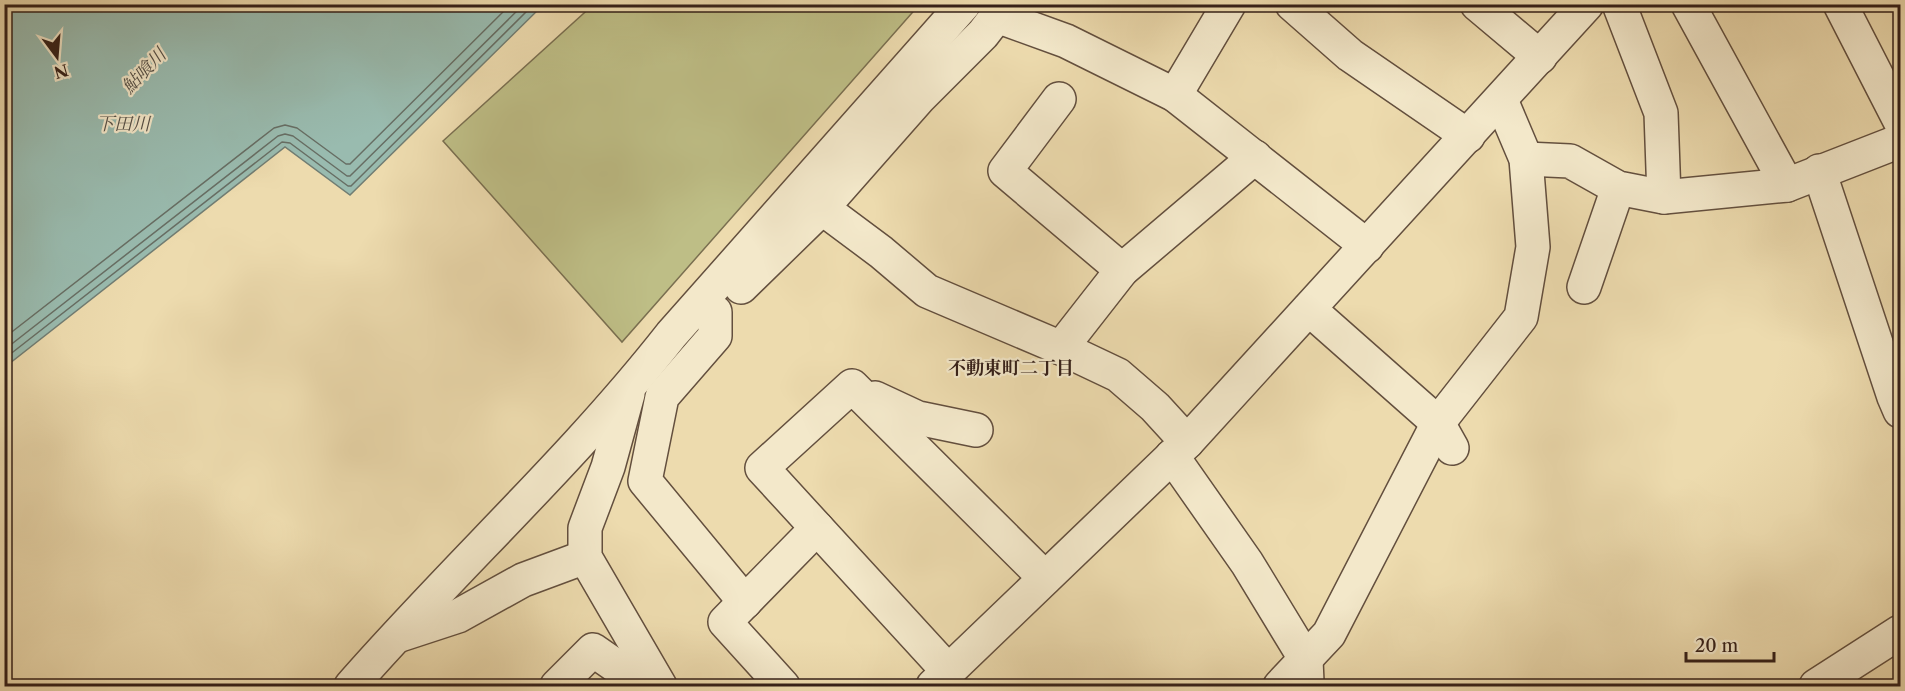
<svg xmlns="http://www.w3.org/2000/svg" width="1905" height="691" font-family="'Libre Caslon Text','Noto Serif JP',serif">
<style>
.green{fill:#bebe86;stroke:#7a6f50;stroke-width:1.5}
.water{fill:#99bbaf;stroke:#717d73;stroke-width:1.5}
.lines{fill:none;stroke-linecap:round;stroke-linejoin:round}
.shore{stroke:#676e64;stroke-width:1.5}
.minor-casing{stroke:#634f3e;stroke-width:36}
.minor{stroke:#f3e8ca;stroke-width:33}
.labels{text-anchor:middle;stroke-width:4.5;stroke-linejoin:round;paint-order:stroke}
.water-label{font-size:18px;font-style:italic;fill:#534e46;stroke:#f3e8ca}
.neighbourhood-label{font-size:18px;font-weight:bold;fill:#352019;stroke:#f3e8ca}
</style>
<rect width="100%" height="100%" fill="#eddbae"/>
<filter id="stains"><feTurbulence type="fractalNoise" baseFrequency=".00333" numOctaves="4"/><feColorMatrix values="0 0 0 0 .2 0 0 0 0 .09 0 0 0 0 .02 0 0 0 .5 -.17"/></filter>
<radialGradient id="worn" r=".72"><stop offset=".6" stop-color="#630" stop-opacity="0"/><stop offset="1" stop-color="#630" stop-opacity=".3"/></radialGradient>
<polygon class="green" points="594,4 919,5 622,342 443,141"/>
<polygon class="water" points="5,4 543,4 543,5 350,195 285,147 5,367"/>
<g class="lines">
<g class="shore">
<polyline points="4,338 274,128 285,125 297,128 346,164 350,164 511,4"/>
<polyline points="4,350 278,136 285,134 293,136 347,176 350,176 524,4"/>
<polyline points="4,359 282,142 290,143 348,186 351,186 534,4"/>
</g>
<g class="minor-casing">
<g id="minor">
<polyline points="1292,4 1350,55 1468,136"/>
<polyline points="1477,4 1540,57"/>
<polyline points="1619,4 1661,113 1664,197"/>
<polyline points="1688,4 1787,185"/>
<polyline points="1840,4 1900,121"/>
<polyline points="997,16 1066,41 1175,95 1367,246"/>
<polyline points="1175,95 1229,4"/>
<polyline points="1059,99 1005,171 1122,270"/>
<polyline points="1526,159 1570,161 1618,188 1664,197 1787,185 1900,141"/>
<polyline points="1819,171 1894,397 1900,411"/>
<polyline points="822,208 881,252 927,291 1061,348 1118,375 1155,407 1187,442"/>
<polyline points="741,287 822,208 919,98 983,34 1006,4"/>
<polyline points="1584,287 1618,188"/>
<polyline points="1309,309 1438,423 1452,448"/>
<polyline points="715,312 715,336 662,397 645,481 745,602"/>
<polyline points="1061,348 1122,270 1255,157"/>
<polyline points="628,394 608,467 585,528 585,557 660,686"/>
<polyline points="875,398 918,418 976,430"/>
<polyline points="1172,456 1247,563 1306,660 1307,682"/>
<polyline points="400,635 458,616 523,580 585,557"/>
<polyline points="949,672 762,468 852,386 1045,578"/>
<path d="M351,686C455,567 573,460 671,335L964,4"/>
<polyline points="557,686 593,650 645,686"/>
<polyline points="783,686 725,622 817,528"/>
<polyline points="933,686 1187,442 1587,4"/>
<polyline points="1280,686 1329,634 1438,423 1521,317 1533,247 1526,159 1501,100"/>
<polyline points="1816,686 1900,632"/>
</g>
</g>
<use href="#minor" class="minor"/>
</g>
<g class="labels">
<g class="water-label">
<text transform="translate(144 71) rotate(-46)" y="6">鮎喰川</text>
<text x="123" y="130">下田川</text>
</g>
<g class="neighbourhood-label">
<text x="1011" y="374">不動東町二丁目</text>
</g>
</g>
<rect width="1905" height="691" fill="none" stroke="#eddbae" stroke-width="24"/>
<rect x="6" y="6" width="1893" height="679" fill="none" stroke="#352019" stroke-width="3"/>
<rect x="12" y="12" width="1881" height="667" fill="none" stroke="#352019" stroke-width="1.5"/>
<g transform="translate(57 57) rotate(164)" stroke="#f3e8ca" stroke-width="4.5" paint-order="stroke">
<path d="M0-4.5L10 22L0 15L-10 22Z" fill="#352019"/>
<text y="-9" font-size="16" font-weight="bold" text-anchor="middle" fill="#352019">N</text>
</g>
<path d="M1686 652v9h88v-9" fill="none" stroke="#352019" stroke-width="3"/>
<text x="1695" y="652" font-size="18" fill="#352019" stroke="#f3e8ca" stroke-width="4.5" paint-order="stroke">20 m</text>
<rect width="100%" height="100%" filter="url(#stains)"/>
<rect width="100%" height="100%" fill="url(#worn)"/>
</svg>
